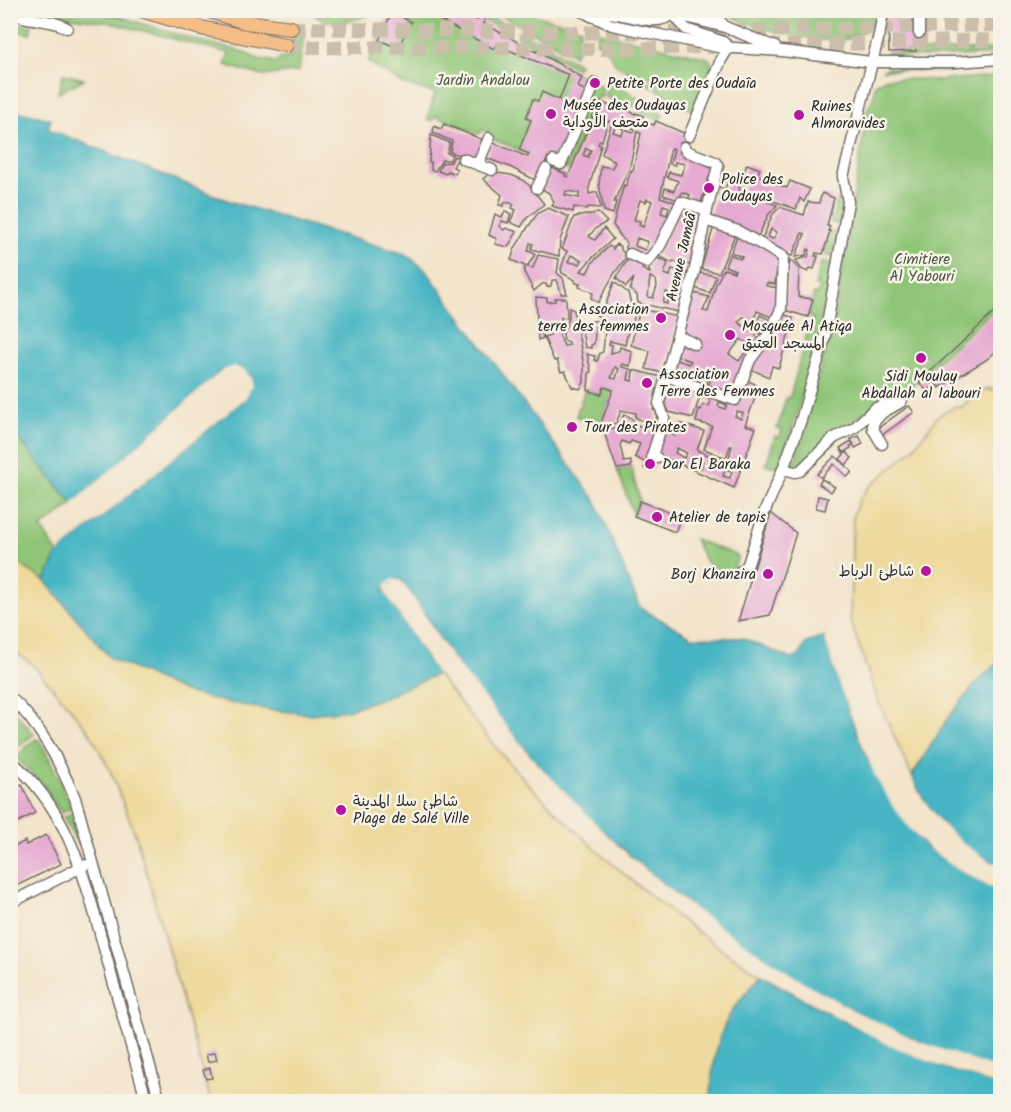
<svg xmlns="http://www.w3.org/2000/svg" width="1011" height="1112" font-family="Kalam,'Playpen Sans Arabic',sans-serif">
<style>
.green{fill:#8fc577;stroke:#5d7851;stroke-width:1.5}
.sand{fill:#eeda9e;stroke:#8c8264;stroke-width:1.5}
.water{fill:#47b5c3;stroke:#397077;stroke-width:1.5}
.pier{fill:#f3e4cb}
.building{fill:#e6aad1;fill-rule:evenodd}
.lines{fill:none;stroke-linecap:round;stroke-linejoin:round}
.major-tunnel{stroke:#cbbfab;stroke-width:14;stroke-dasharray:14 7;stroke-linecap:butt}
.minor-casing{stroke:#716c63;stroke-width:13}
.major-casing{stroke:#716c63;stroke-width:16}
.minor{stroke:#fff;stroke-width:10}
.major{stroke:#f6be87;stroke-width:14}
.poi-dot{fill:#b5179e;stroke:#f7f3e8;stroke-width:2}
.labels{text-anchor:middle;stroke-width:5;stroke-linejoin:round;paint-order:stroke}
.park-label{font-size:15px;fill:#495942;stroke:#f7f3e8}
.poi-label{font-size:15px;fill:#2b2b2b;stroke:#f7f3e8;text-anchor:start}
.street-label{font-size:15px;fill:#2b2b2b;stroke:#f7f3e8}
</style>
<rect width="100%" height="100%" fill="#f7f3e8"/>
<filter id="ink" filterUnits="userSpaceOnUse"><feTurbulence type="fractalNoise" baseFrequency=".0167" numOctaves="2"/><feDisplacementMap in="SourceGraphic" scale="12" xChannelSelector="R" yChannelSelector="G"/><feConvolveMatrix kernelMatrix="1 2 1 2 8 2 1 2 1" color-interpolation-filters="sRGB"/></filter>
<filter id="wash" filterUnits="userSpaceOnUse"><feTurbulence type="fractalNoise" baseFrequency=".008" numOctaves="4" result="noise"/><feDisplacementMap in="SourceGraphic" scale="24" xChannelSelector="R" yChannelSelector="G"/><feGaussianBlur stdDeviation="1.35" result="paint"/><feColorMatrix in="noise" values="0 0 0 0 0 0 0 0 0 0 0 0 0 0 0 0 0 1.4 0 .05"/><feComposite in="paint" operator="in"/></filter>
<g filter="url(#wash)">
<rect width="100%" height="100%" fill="#f3e4cb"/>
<g class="green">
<polygon points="86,10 121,17 189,38 244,52 255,58 275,62 281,58 290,58 294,26 298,27 297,29 305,30 299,71 263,76 225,65 229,53 112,23 43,13 42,16 24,13 23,11"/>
<path d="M346,11V10L380,11C359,19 336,30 315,16Z"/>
<polygon points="416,11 459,11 477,20 480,16 485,19 483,24 536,52 539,48 545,51 543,56 602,87 609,79 663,115 659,120 638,111 639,108 632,105 629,107 607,98 605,93 606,90 603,88 600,93 603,95 601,98 597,97 568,170 550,163 551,159 548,157 546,161 487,137 489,133 482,130 480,134 435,116 432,121 427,120 435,93 403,84 368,62 392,12 410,22"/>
<polygon points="493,11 520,11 581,28 575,55"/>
<path d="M724,11H880L877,23C867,28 857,36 847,39C822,45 744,27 724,11Z"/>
<polygon points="931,11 1000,11 1000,14 928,16 928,37 925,38 924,17"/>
<polygon points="484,13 510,27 506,32 486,21 487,19 482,16"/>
<polygon points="11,22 32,26 30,34 11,30"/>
<polygon points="518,31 579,64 576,69 547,53 548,51 538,45 536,47 517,37"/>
<polygon points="598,32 708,58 711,62 711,68 693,111 646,83 647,81 660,82 660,78 645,77 643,81 616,65 604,44 596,42"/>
<polygon points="1000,49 1000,54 932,57 887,56 887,52"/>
<polygon points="1000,66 1000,68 944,71 882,70 888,68 958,69"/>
<polygon points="63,74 84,79 58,93"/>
<polygon points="1000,76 1000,304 910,387 884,399 852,421 799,468 793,467 834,319 868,108 874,96 875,84 887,78 938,80"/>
<polygon points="837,200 845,202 838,225 831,223"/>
<polygon points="830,231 838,234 831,257 823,254"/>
<path d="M821,262L833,265C819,334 803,402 779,467L766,465L775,436L780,437L782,430L777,429L786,398L790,397L809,326H810L813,318L808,317L814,294H818L820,287L815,286Z"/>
<polygon points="604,387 613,390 600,426 576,416 585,389 601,395"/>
<polygon points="10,429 73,504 41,528 58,553 45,581 11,558"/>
<polygon points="631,467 640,501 634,516 617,469"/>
<path d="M694,539L738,556L733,573C705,571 706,561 694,539Z"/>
<polygon points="10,707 34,734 11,753 10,753"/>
<path d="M35,739L39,740C52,762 62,784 71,808L61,813L43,786L16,757Z"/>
<polygon points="72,813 82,843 78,844 63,817"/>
</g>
<g class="sand">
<polygon points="1000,386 1000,660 974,686 948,718 912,776 877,698 850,619 853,515 859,500 868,488 913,449 938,416 956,406 961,408 976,393 989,388 991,391"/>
<path d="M10,558L45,581L110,658L185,692L264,709L309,714L347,710L383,698L437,674C457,699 477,724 497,749C570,833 667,916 761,975C753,985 743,996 735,1007C716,1034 711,1070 711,1101H211L136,836L110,770L90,733L66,703L32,664L11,649Z"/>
</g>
<g class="water">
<path d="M11,110L51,119L48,129L232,202L405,254L425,269L596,501L640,608L692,637L742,638L792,659L798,657L806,643L824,637C845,703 866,774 911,828C917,835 922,843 929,849C949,864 977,881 1000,891V1070C974,1061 946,1053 919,1041C756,971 612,857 500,719C480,695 460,670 443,643C429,623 417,597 400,579H398L384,587V590L437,674L383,698L347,710L309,714L264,709L224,702L185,692L110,658L45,581L58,553L246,398L252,380L245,370L240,367L222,370L73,504L11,429Z"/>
<path d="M1000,660V865C961,850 928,814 912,776L948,718L974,686Z"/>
<path d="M761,975L837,1018L937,1065L1000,1086V1101L711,1102C711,1070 716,1034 735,1007C743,996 753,985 761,975Z"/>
</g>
<g class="pier">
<polygon points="234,366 245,370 252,380 252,386 246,398 58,553 57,551 244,395 249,386 247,376 244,372 234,369 224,373 75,506 70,506 222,370"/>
<polygon points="393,579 402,582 453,659 533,759 622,850 680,898 723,929 797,978 853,1010 921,1042 1000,1070 1000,1073 920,1045 851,1012 796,980 721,932 678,900 620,852 531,761 451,661 400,583 397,582 391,583 387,588 389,592 439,672 438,676 386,594 385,585"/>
<polygon points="827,635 843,687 865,744 878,774 895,804 912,827 930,846 953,862 985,881 1000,887 1000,891 984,884 951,865 928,848 910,829 892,805 875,776 840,688 824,637"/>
<polygon points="910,773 918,792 941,823 964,844 990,861 1000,865 1000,868 989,864 962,847 939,825 916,794 909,777"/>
<polygon points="761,972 889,1041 938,1062 1000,1083 1000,1086 937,1065 887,1044 759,973"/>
</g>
<g id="blocks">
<g class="building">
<polygon points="421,10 459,10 477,20 480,16 485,19 483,23 536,52 539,48 545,51 543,55 582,77 578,87 586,91 558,160 548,157 537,181 510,167 486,158 491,142 528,157 529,154 519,150 531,120 526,118 533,99 538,101 542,92 559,100 569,75 499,46 497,43 494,49"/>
<polygon points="788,10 796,10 793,18 786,15"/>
<polygon points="392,12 411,22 398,48 379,40"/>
<polygon points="915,17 916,51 889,52 888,18"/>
<rect x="921" y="36" width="4" height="9"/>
<path d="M599,101L616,109L618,105L635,114L636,113L643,116L641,121L654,125L656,121L686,134L680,153L708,162L706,166L712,168L700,206L687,203L690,195L682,192L679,200L663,195L665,188L674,191L678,181L667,177L669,172L681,175L685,164L675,162V165L670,164L674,149L671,148L660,197L678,203L648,258L626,248L627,243L622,238L613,225L620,198L624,185L626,186L631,170L633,171L641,133L637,132L630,166L614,202H616L613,214L604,211L599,184L601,166L612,168L615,162L602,154L612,122L608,121L602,141L600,140L598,144L601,145L589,188V194L597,192L601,208L588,207L587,209L574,207L573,212L552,206L554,202L549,193L542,189L552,168L566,174L565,176L568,177ZM631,119L634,121L632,128L635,129L634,132L627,130ZM616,126L624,129L622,135L613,132ZM586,148L591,150L588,157L583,155ZM566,191L579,193V198L565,195ZM647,199L652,201L643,227L639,225L640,221L634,220L640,200L646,202ZM663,205L669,207L667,215L661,213ZM637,238L648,242L645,250L635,246Z"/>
<polygon points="444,124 486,141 480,147 474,160 450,152 452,141 433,133 434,126 441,129"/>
<polygon points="431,135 450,143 447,153 452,155 450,160 442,160 435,171 431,170 431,162 429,162"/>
<polygon points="454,156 458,158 453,167 457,169 455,174 448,171 446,174 438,171 442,163 451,162"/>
<polygon points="747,164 760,169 757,175 772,182 774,178 777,181 777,185 787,188 790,181 810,189 804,202 800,198 796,209 768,199 756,196 755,200 746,197 743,189 748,178 742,177"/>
<polygon points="491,172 511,175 521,179 530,186 544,204 527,218 521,227 510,222 516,210 512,208 514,204 505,202 503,206 499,205 502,195 483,179"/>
<polygon points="728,180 739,186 741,197 750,202 757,204 759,199 777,205 769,214 758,236 709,218 718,187 725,189"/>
<path d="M822,193L834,198L827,226H830L828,231H830L823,254L816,253L815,256H818L814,269L809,268L808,272L801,269L796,260L808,257L810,250L808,249L806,255L795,257L805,234L802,233L792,256L777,251L761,241L773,214L780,207L804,215L808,202L819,203ZM771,229L777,232L773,239L768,237Z"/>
<polygon points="681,205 699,211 697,215 701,216 690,265 673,261 672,263 657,255"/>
<polygon points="548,208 569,217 560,240 559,256 531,249 533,244 530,243 528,251 535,254 527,267 533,268 538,255 559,259 557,273 563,278 567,294 561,294 557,280 552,280 551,286 547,287 546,284 542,284 534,291 524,272 525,266 511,260 515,248 528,227 538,213"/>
<polygon points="505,211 511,214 508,223 502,221 499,226 504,230 506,228 517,232 508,247 495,244 497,239 489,235 495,214 502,217"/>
<path d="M598,213L607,222L596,228L589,236L595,240L604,228L613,239L592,258L581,271L587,273L592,263L609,246L613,249L616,244L621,247V250L627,256L614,274L598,303L591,298L593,294L590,291L579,287L580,284L576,283L575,280L562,273L561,269L567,251L562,249L574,217ZM571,255L582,260L580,264L568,262Z"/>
<polygon points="714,226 735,234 719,273 701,269"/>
<path d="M738,233L779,256L775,284L767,283L766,286L778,288L776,319L757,311L754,319L757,321L760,315L773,321L764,336L745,324L749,318L743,317L738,322L761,340L733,398L707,389L713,374L718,376L721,370L713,367L705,388L670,374L674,359L689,364L691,361L676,356L694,293L709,297L703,311L708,312L716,284L724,269L734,272L735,270L725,266L730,254L740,259L742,257L731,252ZM741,339L750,346L739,361L729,354Z"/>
<path d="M630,256L645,263L642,269L650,273L648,266L653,256L668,263L664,274L670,276L672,269L689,273L679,312L638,303L637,295L630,290L634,278L626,287L616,278ZM650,277L656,280L657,286L653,298L648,297ZM666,292L678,295L676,303L668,301L667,304L663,303Z"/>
<polygon points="790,260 799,269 798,297 813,299 808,317 784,310"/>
<polygon points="700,273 716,276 710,293 695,288"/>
<path d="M614,282L628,293L631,304H635V311L633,323L630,322L625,345L610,341L609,345H612L611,353L619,351L620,347L632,351L630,366L622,364V367L630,369L628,380L632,381L633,370L662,377L653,410L656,411L657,421L640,420L635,417L636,413L621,410L616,424L611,423L610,425L600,426L613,390L604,387L601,395L588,390L589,374L591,371L587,354L595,356L594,360L597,361L600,353L603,352L605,331L597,330L599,316L596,315L599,309H604ZM615,367L619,369L616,379L611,378Z"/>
<polygon points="536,297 547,298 547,302 555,301 555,298 566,298 567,318 561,317 562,329 559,334 564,346 570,345 569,342 564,340 563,333 569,318 569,308 574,310 584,366 584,382 580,389 572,387 565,371 561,372 557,360 554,361 544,337 550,335 549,323 540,323 543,338 538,340"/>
<polygon points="1000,307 1000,348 986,360 939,388 937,385 927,391 919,382"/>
<polygon points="640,309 679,317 663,373 646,369 650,351 631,345"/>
<polygon points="781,313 793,318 779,368 772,366 769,377 750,369"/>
<polygon points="591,321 596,321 594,344 591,345 591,348 585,347 581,325 587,324 587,328 590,327"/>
<polygon points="920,353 926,357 921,364 915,359"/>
<path d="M746,380L755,384L758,390L745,425L756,428L734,488L655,453L664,431L675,436L679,423L704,431L697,450L717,459V458L728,461L732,446H730L726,458L704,449L712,426L696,422L699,409L701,410L703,405L709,406L711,401L704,397L705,391L735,402ZM719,402L727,405L725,409L718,406ZM737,411L743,413L741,419L735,416ZM677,448L687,453L684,458L675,453ZM698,459L703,461L701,468L695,466ZM725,469L732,471L730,478L723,476Z"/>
<polygon points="668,381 702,390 693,418 669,412 663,399"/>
<polygon points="909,406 914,412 882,435 877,429"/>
<polygon points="624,414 630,417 639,426 657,426 656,461 652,471 644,468 646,463 635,457 640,444 631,441 629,444 622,441 620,445 624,462 631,461 631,467 617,469 605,435 606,429 620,427"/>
<polygon points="859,436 863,444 855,448 851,439"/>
<polygon points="851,441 853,445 850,446 851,448 843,453 840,448"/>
<polygon points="846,452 852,458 846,465 840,459"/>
<polygon points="835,456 852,472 847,477 834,464 821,478 817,474"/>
<polygon points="822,479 835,487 831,492 819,484"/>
<polygon points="818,496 828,498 825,510 816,508"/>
<polygon points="640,501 681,517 675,532 634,516"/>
<polygon points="771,513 796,533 770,615 738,621"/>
<polygon points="22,785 35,813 14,824 16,828 10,831 10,791"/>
<polygon points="46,835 61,864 10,889 10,849 25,841 26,845"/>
<polygon points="215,1052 217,1060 208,1062 206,1055"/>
<polygon points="210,1068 212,1078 206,1079 203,1070"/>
</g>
</g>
</g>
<g filter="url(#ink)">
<use href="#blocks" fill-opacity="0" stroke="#716c63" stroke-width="1.5"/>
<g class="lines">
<g class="major-tunnel">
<polyline points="291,28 614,33 1000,25"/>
<polyline points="286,45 308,47 615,49 714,47"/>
<polyline points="766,46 1000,40"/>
</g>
<g class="minor-casing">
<g id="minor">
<polyline points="579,10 612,25 718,47 782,51 871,62 955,62 1000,59"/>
<polyline points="658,10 725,27 775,47"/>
<polyline points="670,10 686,29 723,42 729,47 721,60 689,136"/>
<polyline points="711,10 725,27"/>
<polyline points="915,10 919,16 919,33"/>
<path d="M10,11C26,23 50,17 67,28"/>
<path d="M591,16C620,4 649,34 676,12"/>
<polyline points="463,159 492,170"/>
<polyline points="553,161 561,164 595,83"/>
<polyline points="478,164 489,138"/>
<polyline points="537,188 546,169"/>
<polyline points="630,254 647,262 660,246 681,202 707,210"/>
<polyline points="678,336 695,344"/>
<polyline points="666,376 735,400 750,360 770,333 781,309 783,257 738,231 705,220"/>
<polyline points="657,458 652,456 664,418 659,403 695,269 707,210 718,166 715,162 686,151 684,147"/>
<polyline points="783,469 795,472 800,471 834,438 854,428 874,409 900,397 902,399 901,402 882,413 873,423 873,429 882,444"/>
<polyline points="736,575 744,569 748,564 764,513 783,469 801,420 825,336 848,202 843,177 880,31 882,17 885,10"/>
<path d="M10,697C40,724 59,761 75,798L160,1102"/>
<path d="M10,760C71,810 86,884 106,955C119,1004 133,1053 147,1102"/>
<polyline points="10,903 85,865"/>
</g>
</g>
<g class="major-casing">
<g id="major">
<polyline points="141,10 201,28 286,45"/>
<polyline points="206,10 246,22 291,28"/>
</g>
</g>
<use href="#minor" class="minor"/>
<use href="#major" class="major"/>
</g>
</g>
<g class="poi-dot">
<circle cx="595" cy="83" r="6"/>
<circle cx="551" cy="114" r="6"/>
<circle cx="799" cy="115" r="6"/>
<circle cx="709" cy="188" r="6"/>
<circle cx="661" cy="318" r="6"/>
<circle cx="730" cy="335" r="6"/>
<circle cx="921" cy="358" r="6"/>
<circle cx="647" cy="383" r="6"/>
<circle cx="572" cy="427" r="6"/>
<circle cx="650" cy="464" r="6"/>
<circle cx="657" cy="517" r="6"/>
<circle cx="926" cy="571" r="6"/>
<circle cx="768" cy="574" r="6"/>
<circle cx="341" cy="810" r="6"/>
</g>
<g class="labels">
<g class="park-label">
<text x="483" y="85">Jardin Andalou</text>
<text x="922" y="264">Cimitiere<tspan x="922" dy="17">Al Yabouri</tspan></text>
</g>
<g class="poi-label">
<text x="607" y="88">Petite Porte des Oudaîa</text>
<text x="563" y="110">Musée des Oudayas<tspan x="563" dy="17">متحف الأوداية</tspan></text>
<text x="811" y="111">Ruines<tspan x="811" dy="17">Almoravides</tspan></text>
<text x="721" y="184">Police des<tspan x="721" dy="17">Oudayas</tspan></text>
<text x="649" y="314" text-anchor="end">Association<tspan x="649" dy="17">terre des femmes</tspan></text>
<text x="742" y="331">Mosquée Al Atiqa<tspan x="742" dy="17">المسجد العتيق</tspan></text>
<text x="659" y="379">Association<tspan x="659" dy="17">Terre des Femmes</tspan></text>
<text x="921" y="381" text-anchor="middle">Sidi Moulay<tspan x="921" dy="17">Abdallah al Iabouri</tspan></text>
<text x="584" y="432">Tour des Pirates</text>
<text x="662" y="469">Dar El Baraka</text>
<text x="669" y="522">Atelier de tapis</text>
<text x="914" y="576" text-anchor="end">شاطئ الرباط</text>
<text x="756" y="579" text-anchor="end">Borj Khanzira</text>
<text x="353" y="806">شاطئ سلا المدينة<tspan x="353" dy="17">Plage de Salé Ville</tspan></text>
</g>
<g class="street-label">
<text transform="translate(681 257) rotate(-77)" y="5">Avenue Jamââ</text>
</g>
</g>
<rect width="1011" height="1112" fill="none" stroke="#f7f3e8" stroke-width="36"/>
</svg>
